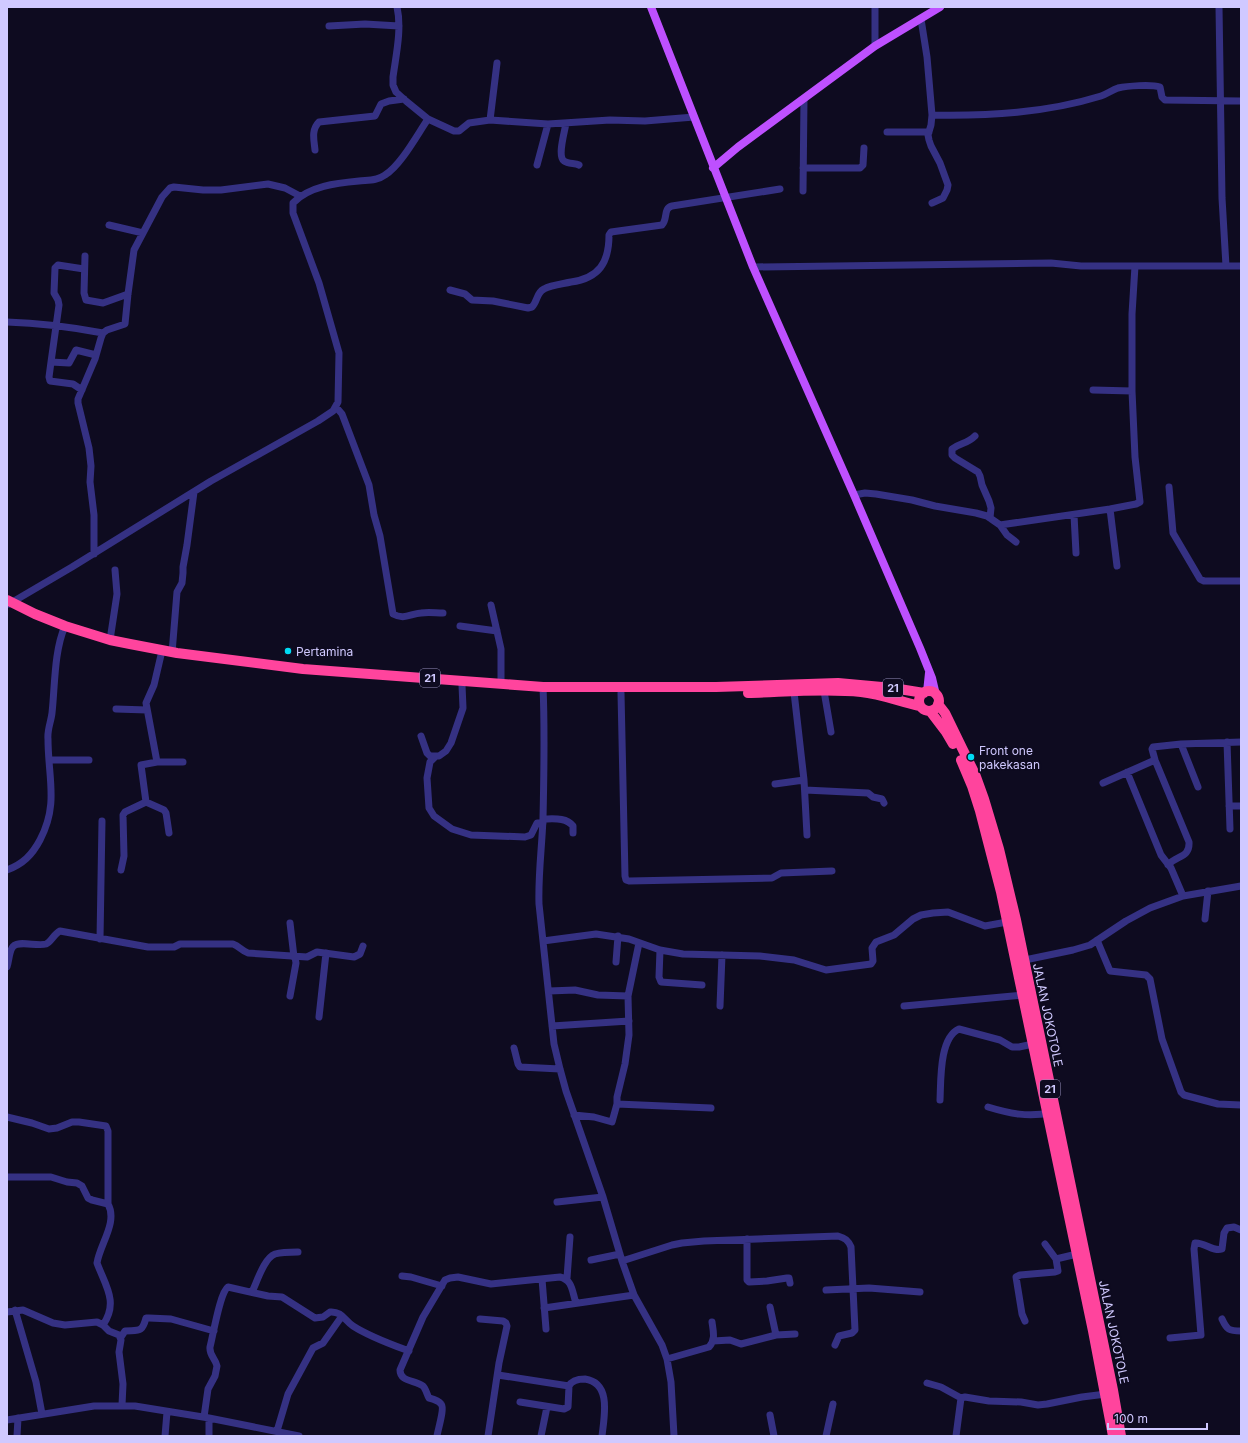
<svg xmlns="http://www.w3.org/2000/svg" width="1248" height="1443" viewBox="0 0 1248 1443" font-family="Inter,sans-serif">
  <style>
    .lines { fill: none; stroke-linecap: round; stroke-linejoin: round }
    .minor { stroke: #353183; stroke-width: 7 }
    .major { stroke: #be50ff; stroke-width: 8 }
    .highway { stroke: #ff449d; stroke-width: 10 }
    .poi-dot { fill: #00dbf4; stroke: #0e0b20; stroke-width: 1.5 }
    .labels { text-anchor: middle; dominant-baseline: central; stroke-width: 4; stroke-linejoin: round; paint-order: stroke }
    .shield { fill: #0e0b20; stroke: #9690bc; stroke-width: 1 }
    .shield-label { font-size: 11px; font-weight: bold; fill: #d0c9ff }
    .poi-label { font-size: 12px; fill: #d0c9ff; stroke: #0e0b20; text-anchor: start }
    .street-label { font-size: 12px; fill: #d0c9ff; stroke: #0e0b20 }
  </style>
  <rect width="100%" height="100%" fill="#0e0b20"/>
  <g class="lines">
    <!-- minor -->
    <path class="minor" d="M397 7C402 29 396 55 393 77V85L396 92 406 101 428 119 454 131H459L469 123 490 120 548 124 610 120 645 121 694 117
      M1219 7 1222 198 1226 266
      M921 19 927 57 932 115 931 125 928 135 929 140 931 146 940 163 948 185 947 190 943 198 932 203
      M329 26 365 24 399 26
      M875 46V7
      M932 115C989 116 1046 113 1101 96 1107 94 1112 90 1118 88 1127 86 1151 84 1160 87L1162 97 1165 100 1241 101
      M490 120 497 63
      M566 123C565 131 557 156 564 161 568 164 575 163 579 165
      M887 132H929
      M315 150C314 140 311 130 319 122L375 116 381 104 389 101 404 99
      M537 165 548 124
      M803 168H860L863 165 864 148
      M803 191 804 99
      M109 225 143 233
      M85 256 84 293 86 300 103 303 128 294
      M753 267 1051 263 1081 266H1241
      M450 290 465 294 472 300 493 301 528 308 532 307C538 301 536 293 544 289 551 285 562 284 571 282 599 278 609 263 609 235L611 232 662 225C668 219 663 208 672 206L780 189
      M7 322C40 323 71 327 103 333
      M51 362 59 305 58 300 54 293 55 268 58 265 84 269
      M82 390 73 384 50 381 49 377 51 362 69 363 76 350 96 355
      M1093 390 1132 391
      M336 407 342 414 369 485 374 515 380 536 393 614C404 620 410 614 421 613 428 612 436 613 443 613
      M975 436C967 444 960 443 952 449V455L955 458 978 472 980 476 982 485 989 501 991 508 990 518
      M1169 487 1173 533 1200 579 1204 581H1241
      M854 495 865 493 876 494 912 500 935 506 976 513 987 516 1000 525 1110 509 1136 504 1140 502 1135 457 1132 391V314L1135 266
      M1110 509 1117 566
      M1074 515 1076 553
      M1000 525 1007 535 1016 542
      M94 554V515L90 482 91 466 89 448 78 403V399L95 359 101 338 103 333 107 330 125 324 128 294 134 250 162 197 170 188 174 187 203 190H221L268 184 285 188 300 196
      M9 604 72 567 211 481 318 421 333 411 338 402 339 353 319 283 293 213V203C309 186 337 183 359 181 368 180 377 181 385 175 401 165 417 135 428 119
      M491 605 501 649V684
      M460 626 497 631
      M110 640 117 594 115 570
      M172 653 177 592 182 583 183 573V567L187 545 194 492
      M543 687C545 731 544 775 543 818 542 847 538 875 539 904L554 1044 560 1069 566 1091 603 1197 622 1261 634 1295 662 1345 667 1359 671 1382 674 1436
      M824 691 831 732
      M794 692 804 780 807 835
      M621 693 625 876 626 880 629 881 772 878 781 873 832 871
      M116 709 147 710
      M421 736 427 753 430 756H439L446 751 451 743 463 708 462 685
      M1227 742 1230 829
      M1181 744 1198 787
      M435 757 430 762 427 778 429 808 434 816 452 829 471 835 525 837 531 835 537 823H543
      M49 760H89
      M157 762H183
      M1127 772 1161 855 1171 868 1183 896
      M1103 783 1155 760
      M775 784 804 780
      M805 790 868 793 873 797 882 799 884 803
      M146 802 164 810 166 813 169 833
      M1229 806H1241
      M543 819C553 819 566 817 573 826V833
      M1168 865C1177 855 1190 858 1189 842L1155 760 1152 749 1153 747 1181 744 1241 742
      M7 870C23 864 32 855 40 840 59 804 48 778 48 739 47 730 51 722 52 713 55 686 54 651 65 626
      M121 870 124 856 123 815 125 812 146 802 141 765 157 762 146 703 154 685 161 655
      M1205 919 1208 891
      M290 923 294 957
      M100 939 102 821
      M1097 940 1110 971 1146 975 1150 979 1162 1039 1181 1092 1184 1095 1218 1104 1241 1105
      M543 941 596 934 629 939 660 950 683 954 760 956 794 960 826 970 871 964 873 961 872 948 876 942 894 935 913 919 921 915 933 913 948 912 985 926 1007 922
      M639 943 628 996 629 1035 625 1064 617 1097V1104L711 1108
      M660 950 659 977 661 982 702 985
      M1020 961 1073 950 1090 945 1126 921 1150 908 1183 896 1241 886
      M616 962 618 936
      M7 967C9 961 9 953 12 948 16 939 37 947 46 944 51 942 54 934 60 931L148 947H174L180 944H233C239 946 242 951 248 953L307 957 317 952 354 957 360 954 363 946
      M549 991 575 990 598 995 628 996
      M290 996 296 963 295 957
      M720 1006 722 955
      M904 1006 1023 995
      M319 1017 326 953
      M552 1026 629 1021
      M514 1048 518 1064 520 1067 560 1069
      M940 1100C941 1081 939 1038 959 1029L1000 1040 1012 1047H1019L1033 1044
      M988 1107C1011 1114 1027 1117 1051 1113
      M574 1115 594 1117 612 1122 617 1104
      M7 1117 32 1123 49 1129 57 1128 72 1122H79L106 1126 108 1131V1204
      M7 1177H51L67 1182 77 1183 82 1186 88 1198 92 1200 108 1204C118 1222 100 1244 97 1263 105 1285 119 1302 103 1325
      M557 1202 603 1197
      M747 1239V1280L749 1282 767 1281 787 1278H789L790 1283
      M1045 1244 1056 1259
      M591 1260 620 1254
      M622 1261 672 1245 682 1243 704 1241 838 1236C845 1238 848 1240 851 1247L855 1330 852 1333 839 1336 835 1345
      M402 1276 411 1277 442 1286
      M567 1278 570 1237
      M542 1279 546 1329
      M826 1290 869 1288 920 1292
      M252 1292C257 1282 264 1258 275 1254 282 1252 290 1252 298 1252
      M770 1307 776 1335
      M544 1308 634 1295
      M15 1310 36 1382 42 1414
      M7 1312 23 1310 53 1323 65 1325 97 1322 103 1325 109 1331 119 1335 121 1340 119 1352 123 1384 122 1405
      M480 1319 503 1321 506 1323 507 1326 499 1363 488 1436
      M1222 1319C1227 1330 1229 1331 1241 1331
      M1025 1321 1022 1314 1016 1277 1020 1275 1055 1272 1058 1271 1056 1259 1077 1254
      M121 1337 125 1331C139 1330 142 1333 146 1318H149L171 1319 214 1331
      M1170 1338 1201 1335 1194 1249 1195 1243C1204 1242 1213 1252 1222 1249L1224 1233 1227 1228 1234 1227 1241 1230
      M713 1341 730 1340 741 1344 776 1335 795 1334
      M667 1359 709 1347C716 1340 713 1330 712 1322
      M498 1375 569 1386
      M927 1383 941 1387 961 1398 965 1397 989 1401 1021 1402 1038 1405 1047 1404 1082 1397 1106 1394
      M520 1402 564 1409 568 1407 569 1386C572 1380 578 1379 585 1379 612 1383 604 1417 602 1436
      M770 1415 774 1436
      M204 1417 208 1389 215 1376 217 1366C215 1358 209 1355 210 1347 213 1336 220 1292 228 1287L268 1296 282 1297 315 1318 323 1317 330 1312C342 1311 345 1321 353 1326 370 1337 390 1344 409 1351
      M7 1420 94 1406H135L209 1418 299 1436
      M277 1431 288 1394 313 1348 323 1343 342 1316
      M17 1436 18 1418
      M165 1436 167 1412
      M209 1436V1418
      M437 1436C438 1429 445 1408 441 1404 439 1401 433 1399 429 1398 427 1395 426 1389 423 1386 415 1380 400 1382 400 1370L423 1317 445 1280 450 1278 458 1277 491 1284 560 1277C573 1280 572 1292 576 1303
      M541 1436 547 1407
      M826 1436 833 1404
      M956 1436 961 1398"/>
    <!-- major -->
    <path class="major" d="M651 7 753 267 854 495 920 648 932 678 936 695
      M713 168 738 147 875 46 940 7
      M927 692 929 673"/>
    <!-- highway -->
    <path class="highway" d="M7 600 35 614 65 626 110 640 130 644 177 653 303 669 543 687H716L838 683 893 688 924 693
      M919 701a10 10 0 1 1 20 0a10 10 0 1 1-20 0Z
      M748 693C785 692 825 688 861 692 882 694 900 702 920 706
      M938 704 945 713 962 748 975 774 984 799 999 849 1016 920 1113 1390 1121 1436
      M930 711 946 732 953 744
      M961 760 972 786 980 811 1001 892 1093 1331 1113 1436"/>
  </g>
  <!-- markers -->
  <g class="poi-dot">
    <circle cx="288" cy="651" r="4"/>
    <circle cx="971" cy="757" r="4"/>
  </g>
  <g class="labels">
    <!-- shield labels -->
    <g class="shield">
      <rect x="420" y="669" width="20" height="18" rx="3"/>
      <rect x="883" y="679" width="20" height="18" rx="3"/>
      <rect x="1040" y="1080" width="20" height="18" rx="3"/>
    </g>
    <g class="shield-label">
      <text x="430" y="678">21</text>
      <text x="893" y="688">21</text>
      <text x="1050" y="1089">21</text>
    </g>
    <!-- poi labels -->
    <g class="poi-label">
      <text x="296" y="651">Pertamina</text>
      <text x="979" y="750">Front one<tspan x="979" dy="14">pakekasan</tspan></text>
    </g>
    <!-- street labels -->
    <g class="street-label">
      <text transform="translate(1048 1015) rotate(78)">JALAN JOKOTOLE</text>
      <text transform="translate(1114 1332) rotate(78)">JALAN JOKOTOLE</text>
    </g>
  </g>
  <!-- border -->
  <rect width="1248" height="1443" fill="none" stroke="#d0c9ff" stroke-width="16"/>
  <!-- scale -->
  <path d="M1108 1423v6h99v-6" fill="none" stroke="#d0c9ff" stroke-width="2"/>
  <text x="1114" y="1423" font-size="12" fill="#d0c9ff" stroke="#0e0b20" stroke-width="3" paint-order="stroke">100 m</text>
</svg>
